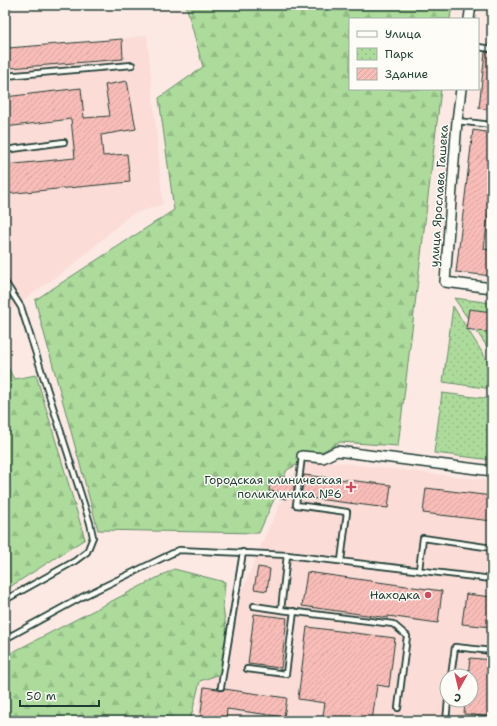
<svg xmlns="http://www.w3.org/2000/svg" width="497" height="726" viewBox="0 0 497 726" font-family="'Shantell Sans',sans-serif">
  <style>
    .built { fill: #fbdcd7; fill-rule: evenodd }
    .forest { fill: url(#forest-firs); stroke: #668c68 }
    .park { fill: url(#park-dots); stroke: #668c68 }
    .building { fill: url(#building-hatch); stroke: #1f3d34 }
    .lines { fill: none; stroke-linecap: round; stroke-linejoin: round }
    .service-casing { stroke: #1f3d34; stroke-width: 8 }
    .minor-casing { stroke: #1f3d34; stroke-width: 12 }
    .service { stroke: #fdfcf7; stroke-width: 4.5 }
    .minor { stroke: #fdfcf7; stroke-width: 9 }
    .poi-dot { fill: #d1495b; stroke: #fdfcf7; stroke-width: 1.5 }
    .labels { text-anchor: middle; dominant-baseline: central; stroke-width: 3; stroke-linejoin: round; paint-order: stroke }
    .street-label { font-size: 12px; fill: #1f3d34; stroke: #fdfcf7 }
    .poi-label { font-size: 12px; fill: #1f3d34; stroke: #fdfcf7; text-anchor: end }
  </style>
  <defs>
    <pattern id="forest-firs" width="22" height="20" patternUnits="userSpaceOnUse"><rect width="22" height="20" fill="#acdb9b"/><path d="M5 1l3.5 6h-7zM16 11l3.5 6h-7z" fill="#94bd86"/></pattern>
    <pattern id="park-dots" width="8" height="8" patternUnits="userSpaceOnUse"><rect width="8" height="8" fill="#acdb9b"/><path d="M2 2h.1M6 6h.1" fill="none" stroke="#94bd86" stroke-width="1.8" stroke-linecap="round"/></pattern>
    <pattern id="building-hatch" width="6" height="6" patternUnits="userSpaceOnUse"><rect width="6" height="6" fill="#f9bdb8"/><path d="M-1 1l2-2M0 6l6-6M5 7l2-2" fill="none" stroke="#d5a39f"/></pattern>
  </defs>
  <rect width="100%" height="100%" fill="#fce9e4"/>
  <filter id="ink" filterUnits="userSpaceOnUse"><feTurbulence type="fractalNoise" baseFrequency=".025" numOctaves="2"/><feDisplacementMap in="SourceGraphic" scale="8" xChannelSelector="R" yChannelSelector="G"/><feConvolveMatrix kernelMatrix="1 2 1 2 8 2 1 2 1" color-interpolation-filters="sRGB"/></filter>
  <g filter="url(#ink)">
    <!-- built -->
    <path class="built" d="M147 35 163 204 130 215 73 265 5 313V47L8 48 122 39Z
      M302 458 492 481V721H197L202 686 266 534ZM447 676H471V700H447Z"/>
    <!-- forest -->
    <path class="forest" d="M186 5H452L450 19H350V89H441L398 446 340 442 287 470 259 533 98 530 35 300 174 210 159 98 203 67Z
      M5 362 14 379 36 375 85 539 5 590Z
      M174 569 225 582 223 607 227 636 226 672 200 681 190 721H5V656Z"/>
    <!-- park -->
    <path class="park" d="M454 298 492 303V354Z
      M453 306 492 368V389L443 382Z
      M442 393 491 399 492 401V460L434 453Z"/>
    <!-- building -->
    <path class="building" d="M122 39 123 59 10 68 8 48Z
      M485 52 492 53V110L479 108Z
      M127 81 136 129 101 135 103 156 127 154 130 182 5 194V165L75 158 71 119 5 127V97L81 88 84 118 110 116 105 85Z
      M473 130 492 133V184L484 249 492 250V276L456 272Z
      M469 309 492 312V333L466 329Z
      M304 475 391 485 388 508 301 497Z
      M280 477 295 479 293 496 286 495V499L277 497 278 492 269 491 270 481 279 482Z
      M426 488 492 496V521L423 513Z
      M258 567 270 569 267 591 254 589Z
      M307 572 442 591 438 623 388 616V618L302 606Z
      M466 594 492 597V627L462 624Z
      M254 614 287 618 281 668 248 664Z
      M307 627 395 638 389 687 377 685 372 721H322L325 703 298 699Z
      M470 658 492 660V717L464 714 465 700H471V676H468Z
      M204 687 218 689 221 691 224 689 287 698 284 717 227 709 226 721H200Z"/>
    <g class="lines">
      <!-- service casing -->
      <g class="service-casing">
        <path id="service" d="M478 47 492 49
          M5 76 132 65
          M457 121 492 125
          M5 150 64 142
          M5 282 21 307 90 523 93 537 87 552 75 561 5 600
          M302 456 296 505 347 512 341 561
          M287 555 281 610 393 624 407 636 398 708
          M419 570 423 538 492 548
          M254 606 281 610
          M5 639 84 596 179 550 287 555 492 579
          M247 669 286 674 294 611
          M451 676 455 647 492 651
          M221 687 243 552
          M446 721 448 700"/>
      </g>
      <!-- minor casing -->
      <g class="minor-casing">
        <path id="minor" d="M469 19 471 5
          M461 89 457 121 445 282 492 288
          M302 456 323 458 337 451 492 471"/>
      </g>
      <!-- service -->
      <use href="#service" class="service"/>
      <!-- minor -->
      <use href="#minor" class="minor"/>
    </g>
  </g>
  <!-- markers -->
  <g class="poi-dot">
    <path d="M349 481h4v4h4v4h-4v4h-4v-4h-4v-4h4z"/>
    <circle cx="428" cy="595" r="4"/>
  </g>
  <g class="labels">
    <!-- street labels -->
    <g class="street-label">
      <text transform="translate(439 196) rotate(-86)">улица Ярослава Гашека</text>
    </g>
    <!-- poi labels -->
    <g class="poi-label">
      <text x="342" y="480">Городская клиническая<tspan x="342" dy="14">поликлиника №6</tspan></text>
      <text x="420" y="595">Находка</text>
    </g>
  </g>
  <!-- margin -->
  <rect width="497" height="726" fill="none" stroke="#fdfcf7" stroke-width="20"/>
  <rect x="10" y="10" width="477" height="706" fill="none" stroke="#1f3d34" stroke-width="1.5" filter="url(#ink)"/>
  <!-- legend -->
  <rect x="349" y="18" width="130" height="72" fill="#fdfcf7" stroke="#a4b0a9"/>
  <rect x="357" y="31" width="20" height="6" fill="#fdfcf7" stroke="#a4b0a9"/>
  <text x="385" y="38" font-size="12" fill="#1f3d34">Улица</text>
  <rect x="357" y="48" width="20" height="12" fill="url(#park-dots)" stroke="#a4b0a9"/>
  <text x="385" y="58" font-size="12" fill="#1f3d34">Парк</text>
  <rect x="357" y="68" width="20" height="12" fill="url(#building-hatch)" stroke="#a4b0a9"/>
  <text x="385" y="78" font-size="12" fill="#1f3d34">Здание</text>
  <!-- north arrow -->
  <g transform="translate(459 688) rotate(188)"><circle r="19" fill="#fdfcf7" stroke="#a4b0a9"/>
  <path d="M0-3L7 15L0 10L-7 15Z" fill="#d1495b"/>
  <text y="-6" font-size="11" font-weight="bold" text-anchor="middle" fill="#1f3d34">С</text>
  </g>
  <!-- scale -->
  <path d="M20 700v6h79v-6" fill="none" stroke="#1f3d34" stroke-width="2"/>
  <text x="26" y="700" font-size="12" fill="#1f3d34" stroke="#fdfcf7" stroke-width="3" paint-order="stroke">50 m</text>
</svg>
